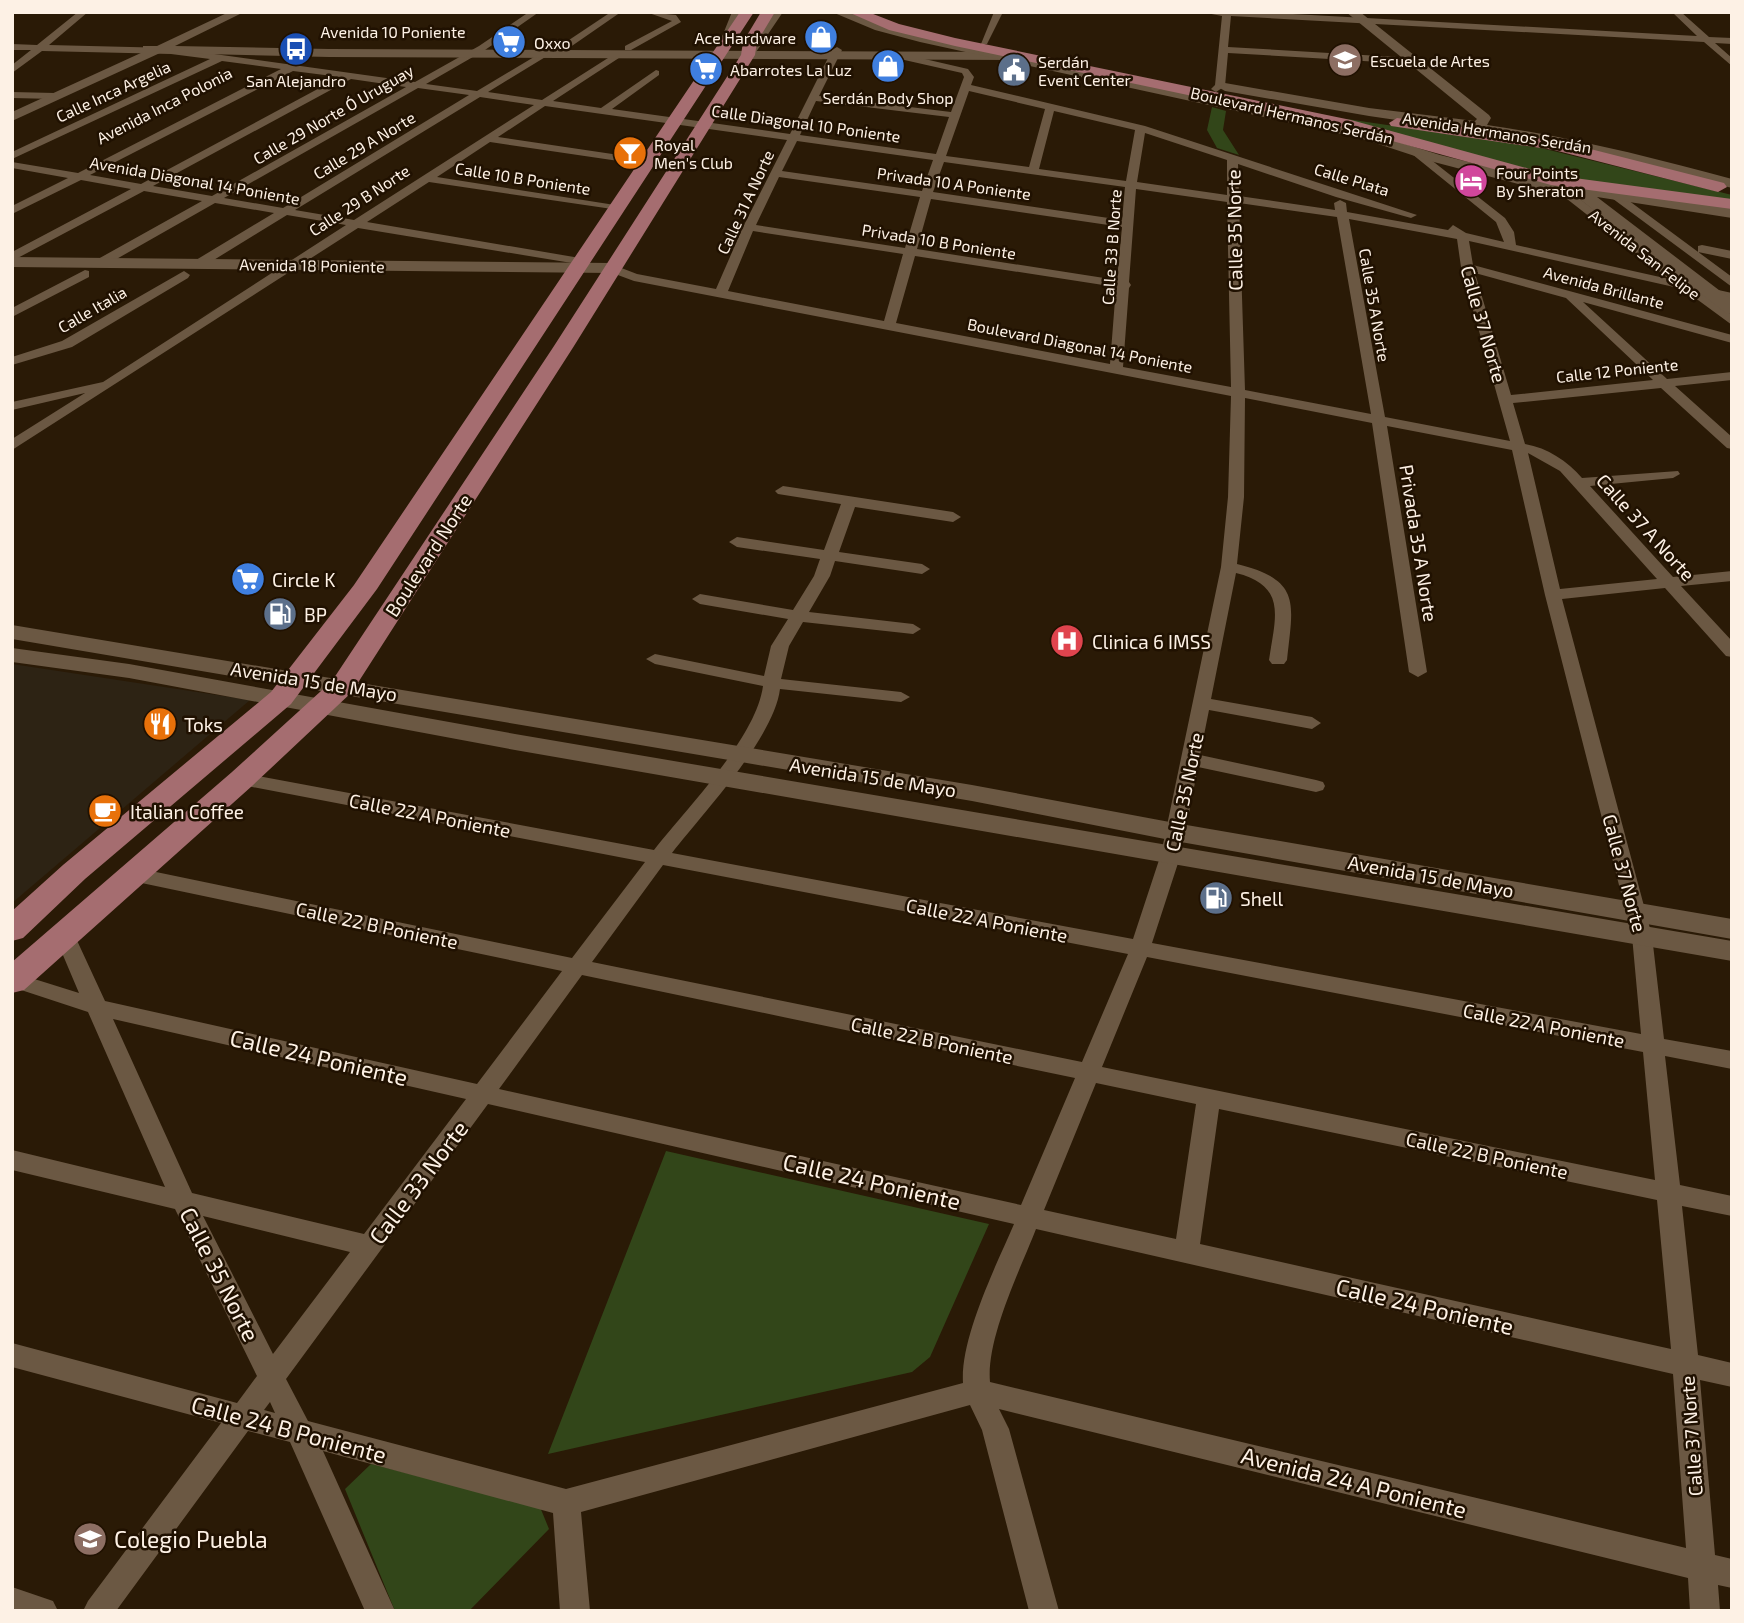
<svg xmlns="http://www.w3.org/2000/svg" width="1744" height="1623" viewBox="0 0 1744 1623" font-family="'Exo 2',sans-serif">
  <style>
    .commercial { fill: #2d2314 }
    .green { fill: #324619 }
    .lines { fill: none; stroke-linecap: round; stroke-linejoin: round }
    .minor { fill: #6b5843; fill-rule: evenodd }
    .tertiary { fill: #6b5843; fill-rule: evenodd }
    .secondary { fill: #6b5843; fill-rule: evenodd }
    .primary { fill: #a56d70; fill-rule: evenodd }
    .labels { text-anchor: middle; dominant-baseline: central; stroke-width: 5; stroke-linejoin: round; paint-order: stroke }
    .far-street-label { font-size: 16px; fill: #fdf1e5; stroke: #201101 }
    .far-poi-label { font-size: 16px; fill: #fdf1e5; stroke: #201101; text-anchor: start }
    .street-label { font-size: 19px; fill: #fdf1e5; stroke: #201101 }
    .poi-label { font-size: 19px; fill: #fdf1e5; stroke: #201101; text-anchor: start }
    .near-street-label { font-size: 23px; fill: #fdf1e5; stroke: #201101 }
    .near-poi-label { font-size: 23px; fill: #fdf1e5; stroke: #201101; text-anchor: start }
  </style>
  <rect width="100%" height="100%" fill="#2a1a06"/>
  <!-- commercial -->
  <path class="commercial" d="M12 664 250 700 12 903Z"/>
  <!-- green -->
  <path class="green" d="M1212 107 1226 111 1223 130 1239 155 1217 148 1207 130Z
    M1347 119 1541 148 1732 195V202L1554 178 1341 120Z
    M666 1151 989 1224 930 1357 912 1372 548 1454Z
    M371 1464 540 1507 549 1529 469 1611H395L345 1489Z"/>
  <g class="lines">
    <!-- minor -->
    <path class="minor" d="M78 12H88L49 45 171 48 415 82 479 46 529 12H539L485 50 426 84 477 91 544 51 547 52V56L488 92 542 100 619 51 622 52V56L553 101 601 108 656 70 659 71V75L612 109 790 134 832 50 837 47 842 50 819 96 951 112 964 77 962 73 900 59 898 57 903 54 968 69 974 77 971 85 1145 126 1417 215 1411 218 1336 197 1238 164 1239 196 1335 210 1334 203 1340 200 1346 203 1347 212 1448 230 1453 225 1466 233 1504 242 1496 222 1407 150 1416 148 1505 218 1514 232 1516 245 1669 279 1553 188 1563 186 1691 284 1732 293 1730 300 1705 294 1732 315V325L1683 289 1469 241 1473 265 1732 335V343L1583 302 1667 379 1732 372V380L1675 386 1732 437V449L1727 448 1661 388 1513 403 1525 444C1548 448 1567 461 1582 478L1678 471 1680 474 1673 478 1590 486 1673 577 1732 571V581L1681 586 1732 641V657L1726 656 1665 588 1562 599 1652 936 1664 1039 1732 1051V1069L1665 1056 1680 1185 1732 1196V1216L1682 1206 1698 1355 1732 1363V1387L1700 1380 1715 1555 1732 1559V1588L1718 1585 1720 1611H1690L1688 1578 999 1409 1009 1429 1059 1611H1029L982 1430 970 1405 581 1512 590 1611H560L553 1513 323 1451 395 1611H365L290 1442 248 1431 116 1611H83L88 1601 221 1423 12 1367V1343L237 1403 257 1376 175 1209 12 1170V1150L165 1187 88 1012 12 987V972L79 993 54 934 57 929 64 927 71 929 74 934 105 1001 477 1084 562 971 132 881 125 879 122 874 125 869 132 867 572 958 645 862 242 785 235 783 233 779 235 775 242 773 654 850C687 808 756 738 763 686L655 664 646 659 655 654 764 676 771 646 788 619 700 604 692 599 700 594 793 610 814 576 820 559 737 547 729 542 737 537 824 550 841 504 778 494 775 491 783 486 953 512 961 517 953 522 855 507 839 552 922 564 930 569 922 574 835 561 830 576 809 612 913 624 921 629 913 634 803 622 789 646 781 679 901 692 910 697 901 702 780 689C774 738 703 813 672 853L1133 939 1161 854 1221 567 1228 497 1231 396 634 281 607 271 605 268 611 264 637 274 716 289 743 227 787 140 545 106 498 137 646 159 651 162 646 165 490 142 437 177 615 205 621 208 619 210 429 182 367 222 580 258 584 259V265L358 228 12 450V439L85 393 12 410V402L103 382 346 225 287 215 204 266H196V260L274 213 215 203 106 265H98V259L202 201 144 191 12 261V252L131 189 81 180 12 214V206L68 178 12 168V162L78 173 281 69 222 61 12 159V152L210 59 171 54 42 51 12 73V65L31 50H12V44L37 45ZM293 71 340 77 141 184 90 175ZM351 79 406 87 212 196 153 186ZM418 88 469 95 283 208 224 198ZM969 91 1045 109 1029 167 946 156ZM480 97 534 105 354 220 295 210ZM816 101 949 117 936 154 800 135ZM1054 111 1135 130 1126 181 1039 169ZM1145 133 1227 160V195L1137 182ZM797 141 933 160 922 191 782 171ZM944 162 1125 187 1122 220 933 192ZM779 177 920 197 905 248 756 225ZM1136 189 1227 202 1231 387 1123 367 1129 288 1131 285 1129 282ZM931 199 1122 227 1117 280 917 249ZM1239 203 1337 217 1371 414 1245 390ZM1349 219 1457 239 1461 267 1510 441 1385 417ZM753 231 903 254 884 321 728 291ZM915 256 1116 287 1110 364 896 323ZM1475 273 1566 298 1653 380 1511 395ZM1245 398 1372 423 1409 672 1418 677 1427 672 1387 426 1512 450 1545 595 1632 936 1641 1034 1152 943 1181 854 1198 767 1316 792 1323 790 1325 786 1323 782 1316 780 1200 755 1209 710 1312 729 1321 723 1312 717 1211 699 1236 573C1288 586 1275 618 1269 660L1272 664H1284L1287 660C1293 603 1302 580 1237 564L1244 497ZM1528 453 1560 471 1657 579 1560 589ZM663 865 1128 954 1082 1062 592 962ZM1147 957 1643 1052 1655 1180 1102 1067ZM582 975 1075 1078 1021 1205 499 1089ZM113 1019 466 1099 364 1234 192 1193ZM1096 1083 1196 1104 1176 1239 1044 1210ZM488 1104 1014 1224C996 1266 960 1338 963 1383L566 1489 308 1421 286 1379ZM1219 1109 1657 1200 1671 1349 1200 1244ZM203 1216 350 1252 273 1354ZM1036 1229 1673 1374 1686 1548 990 1382C986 1339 1020 1270 1036 1229ZM270 1402 275 1413 264 1410Z
      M611 12H621L566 50H560V46Z
      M646 12 676 15 681 22 631 50H625V46L672 21Z
      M994 12H1003L987 44H981Z
      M1201 12H1258L1697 36 1672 12H1681L1709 37 1732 38V44L1715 43 1732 58V66L1704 42 1231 16 1228 47 1414 58 1419 61 1414 64 1228 53 1225 86 1216 92 1211 89 1215 85 1222 16Z
      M12 92 55 93 60 96 55 99 12 98Z
      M1601 186H1609L1732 277V287L1601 190Z
      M1702 245 1732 251V259L1698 252V246Z
      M85 270 89 271V277L12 317V308Z
      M184 271 190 275 188 278 72 347 12 365V357L62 341Z
      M12 1587 53 1601 58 1611H12Z"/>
    <!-- tertiary -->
    <path class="tertiary" d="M229 12H244L175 46 329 49 1017 52 1023 56 1017 60 329 57 160 53 12 121V112L143 52V46H157Z
      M12 257 611 263 619 268 611 273 12 267Z"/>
    <!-- secondary -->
    <path class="secondary" d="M732 12H744L729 49 723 53 718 52 717 49Z
      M771 12H783L756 52H746L745 49Z
      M832 12H850L922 35 1364 131 1440 155 1538 179 1732 208V218L1597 197 1732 300V314L1726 313 1573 194 1538 189 1430 161 1360 138 920 42 875 30Z
      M1346 12H1360L1489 115 1491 118 1487 125C1571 137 1650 157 1732 179V188L1560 144 1369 116 1225 91 1218 87 1225 83 1369 108 1475 121 1477 119Z
      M12 625 972 785 1175 823 1732 919V939L1175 841 972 801 12 639Z
      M12 648 129 664 515 734 1732 941V961L515 750 129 678 12 662Z"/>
    <!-- primary -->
    <path class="primary" d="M740 12H754L377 589 291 704 85 879 23 938 12 941V911L63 865 271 692 354 585Z
      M761 12H775L757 42 755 55 574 346 352 692 252 786 24 990 12 993V962L232 772 332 681 554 346 741 55 743 42Z
      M848 12H868L899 24 955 38 1351 120 1552 175 1732 199V209L1551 185 1349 129 955 46 889 30Z
      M1397 118 1555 140 1724 183 1727 187 1718 192 1554 150 1391 126 1389 123Z"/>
  </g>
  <!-- icons -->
  <defs>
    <g id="shop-disc" transform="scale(1.75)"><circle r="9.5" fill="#3f7fe0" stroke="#201101"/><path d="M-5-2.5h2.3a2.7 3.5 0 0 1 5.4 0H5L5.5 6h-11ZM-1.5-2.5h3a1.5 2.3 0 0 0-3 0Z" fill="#fff"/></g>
    <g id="supermarket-disc" transform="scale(1.75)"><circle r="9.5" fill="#3f7fe0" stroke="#201101"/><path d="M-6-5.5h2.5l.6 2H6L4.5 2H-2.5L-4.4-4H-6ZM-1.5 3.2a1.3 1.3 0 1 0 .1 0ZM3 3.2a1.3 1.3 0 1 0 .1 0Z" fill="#fff"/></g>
    <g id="bus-disc" transform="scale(1.75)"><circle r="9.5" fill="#1a4fb4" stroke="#201101"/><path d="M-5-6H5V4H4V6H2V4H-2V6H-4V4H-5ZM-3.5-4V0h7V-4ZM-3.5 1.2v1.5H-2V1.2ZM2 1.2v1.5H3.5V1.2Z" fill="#fff"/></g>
    <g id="school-disc" transform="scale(1.75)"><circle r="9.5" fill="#8d6e63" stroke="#201101"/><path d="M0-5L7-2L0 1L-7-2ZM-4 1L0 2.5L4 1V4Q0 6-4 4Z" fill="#fff"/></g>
    <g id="civic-disc" transform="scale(1.75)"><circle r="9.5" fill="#5c6f8a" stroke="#201101"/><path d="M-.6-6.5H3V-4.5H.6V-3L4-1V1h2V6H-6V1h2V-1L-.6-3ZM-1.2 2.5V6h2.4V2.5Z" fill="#fff"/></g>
    <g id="bar-disc" transform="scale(1.75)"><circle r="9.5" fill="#e8710a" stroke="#201101"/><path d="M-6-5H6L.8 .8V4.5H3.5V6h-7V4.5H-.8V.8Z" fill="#fff"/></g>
    <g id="hotel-disc" transform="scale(1.75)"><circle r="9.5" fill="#d1479c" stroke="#201101"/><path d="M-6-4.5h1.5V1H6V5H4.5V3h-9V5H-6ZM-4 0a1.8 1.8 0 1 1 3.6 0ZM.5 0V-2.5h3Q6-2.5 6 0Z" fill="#fff"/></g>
    <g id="fuel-disc" transform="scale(1.75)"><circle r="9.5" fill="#5c6f8a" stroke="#201101"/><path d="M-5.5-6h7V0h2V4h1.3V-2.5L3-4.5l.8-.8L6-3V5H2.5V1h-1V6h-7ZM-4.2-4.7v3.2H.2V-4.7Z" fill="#fff"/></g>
    <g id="hospital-disc" transform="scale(1.75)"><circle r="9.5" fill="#e0444e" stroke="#201101"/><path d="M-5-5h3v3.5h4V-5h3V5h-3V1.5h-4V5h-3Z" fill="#fff"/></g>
    <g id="restaurant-disc" transform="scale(1.75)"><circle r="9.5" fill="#e8710a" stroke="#201101"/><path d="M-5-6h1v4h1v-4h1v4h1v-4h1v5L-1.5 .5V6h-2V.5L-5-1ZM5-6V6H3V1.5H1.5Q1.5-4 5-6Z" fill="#fff"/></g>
    <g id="cafe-disc" transform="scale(1.75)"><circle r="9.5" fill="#e8710a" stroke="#201101"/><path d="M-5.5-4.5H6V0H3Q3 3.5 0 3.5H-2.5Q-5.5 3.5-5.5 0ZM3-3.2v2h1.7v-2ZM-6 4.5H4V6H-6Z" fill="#fff"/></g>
  </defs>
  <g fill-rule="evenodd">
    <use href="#shop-disc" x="821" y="37"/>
    <use href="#supermarket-disc" x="509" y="42"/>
    <use href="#bus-disc" x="296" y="49"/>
    <use href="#school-disc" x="1345" y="60"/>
    <use href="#shop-disc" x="888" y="66"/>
    <use href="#supermarket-disc" x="706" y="69"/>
    <use href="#civic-disc" x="1014" y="70"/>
    <use href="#bar-disc" x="630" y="153"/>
    <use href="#hotel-disc" x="1471" y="181"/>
    <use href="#supermarket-disc" x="248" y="579"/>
    <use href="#fuel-disc" x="280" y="614"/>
    <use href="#hospital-disc" x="1067" y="641"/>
    <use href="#restaurant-disc" x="160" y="724"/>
    <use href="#cafe-disc" x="105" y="811"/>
    <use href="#fuel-disc" x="1216" y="898"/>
    <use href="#school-disc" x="90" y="1539"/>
  </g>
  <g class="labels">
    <!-- far-street labels -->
    <g class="far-street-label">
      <text x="393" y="31">Avenida 10 Poniente</text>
      <text transform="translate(113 91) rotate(-25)">Calle Inca Argelia</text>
      <text transform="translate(164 105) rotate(-27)">Avenida Inca Polonia</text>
      <text transform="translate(333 114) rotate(-30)">Calle 29 Norte Ó Uruguay</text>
      <text transform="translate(1292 115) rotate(13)">Boulevard Hermanos Serdán</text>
      <text transform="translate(806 123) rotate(8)">Calle Diagonal 10 Poniente</text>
      <text transform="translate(1497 132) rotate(9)">Avenida Hermanos Serdán</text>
      <text transform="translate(364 145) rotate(-31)">Calle 29 A Norte</text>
      <text transform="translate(523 178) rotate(9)">Calle 10 B Poniente</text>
      <text transform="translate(1352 179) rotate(17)">Calle Plata</text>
      <text transform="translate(195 180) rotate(10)">Avenida Diagonal 14 Poniente</text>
      <text transform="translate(954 183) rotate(8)">Privada 10 A Poniente</text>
      <text transform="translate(359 200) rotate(-33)">Calle 29 B Norte</text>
      <text transform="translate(745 202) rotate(-65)">Calle 31 A Norte</text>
      <text transform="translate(939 241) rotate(9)">Privada 10 B Poniente</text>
      <text transform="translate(1111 247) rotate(-86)">Calle 33 B Norte</text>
      <text transform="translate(1645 254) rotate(38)">Avenida San Felipe</text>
      <text transform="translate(312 265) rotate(1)">Avenida 18 Poniente</text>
      <text transform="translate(1604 287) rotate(15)">Avenida Brillante</text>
      <text transform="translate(1375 305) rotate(80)">Calle 35 A Norte</text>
      <text transform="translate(92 309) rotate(-30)">Calle Italia</text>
      <text transform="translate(1080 345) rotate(11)">Boulevard Diagonal 14 Poniente</text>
      <text transform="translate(1617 370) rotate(-6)">Calle 12 Poniente</text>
    </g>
    <!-- far-poi labels -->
    <g class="far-poi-label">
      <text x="796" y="37" text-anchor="end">Ace Hardware</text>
      <text x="534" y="42">Oxxo</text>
      <text x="1370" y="60">Escuela de Artes</text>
      <text x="1038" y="61">Serdán<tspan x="1038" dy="18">Event Center</tspan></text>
      <text x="730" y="69">Abarrotes La Luz</text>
      <text x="296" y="80" text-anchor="middle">San Alejandro</text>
      <text x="888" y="97" text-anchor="middle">Serdán Body Shop</text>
      <text x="654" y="144">Royal<tspan x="654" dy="18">Men's Club</tspan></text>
      <text x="1496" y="172">Four Points<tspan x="1496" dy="18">By Sheraton</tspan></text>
    </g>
    <!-- street labels -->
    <g class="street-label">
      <text transform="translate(1234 230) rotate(-91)">Calle 35 Norte</text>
      <text transform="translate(1484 324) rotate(74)">Calle 37 Norte</text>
      <text transform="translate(1646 527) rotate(48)">Calle 37 A Norte</text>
      <text transform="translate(1419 543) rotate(81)">Privada 35 A Norte</text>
      <text transform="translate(428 555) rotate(-57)">Boulevard Norte</text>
      <text transform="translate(314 681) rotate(9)">Avenida 15 de Mayo</text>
      <text transform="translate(873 777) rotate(9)">Avenida 15 de Mayo</text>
      <text transform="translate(1184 792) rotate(-78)">Calle 35 Norte</text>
      <text transform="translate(430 815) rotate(11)">Calle 22 A Poniente</text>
      <text transform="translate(1625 873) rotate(75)">Calle 37 Norte</text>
      <text transform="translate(1431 876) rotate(10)">Avenida 15 de Mayo</text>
      <text transform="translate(987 920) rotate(11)">Calle 22 A Poniente</text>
      <text transform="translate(377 925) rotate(12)">Calle 22 B Poniente</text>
      <text transform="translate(1544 1025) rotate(11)">Calle 22 A Poniente</text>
      <text transform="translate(932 1040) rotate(12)">Calle 22 B Poniente</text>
      <text transform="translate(1487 1155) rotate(12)">Calle 22 B Poniente</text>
      <text transform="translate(1691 1436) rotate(-94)">Calle 37 Norte</text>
    </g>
    <!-- poi labels -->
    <g class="poi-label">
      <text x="272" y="579">Circle K</text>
      <text x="304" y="614">BP</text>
      <text x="1092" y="641">Clinica 6 IMSS</text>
      <text x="184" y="724">Toks</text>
      <text x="130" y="811">Italian Coffee</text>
      <text x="1240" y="898">Shell</text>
    </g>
    <!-- near-street labels -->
    <g class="near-street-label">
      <text transform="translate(319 1057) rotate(13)">Calle 24 Poniente</text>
      <text transform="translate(872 1181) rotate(13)">Calle 24 Poniente</text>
      <text transform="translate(418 1182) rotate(-53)">Calle 33 Norte</text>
      <text transform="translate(220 1274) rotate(63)">Calle 35 Norte</text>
      <text transform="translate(1425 1306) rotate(13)">Calle 24 Poniente</text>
      <text transform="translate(289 1429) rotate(15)">Calle 24 B Poniente</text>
      <text transform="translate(1354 1482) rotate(14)">Avenida 24 A Poniente</text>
    </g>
    <!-- near-poi labels -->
    <g class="near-poi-label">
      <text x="114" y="1539">Colegio Puebla</text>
    </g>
  </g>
  <!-- border -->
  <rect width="1744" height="1623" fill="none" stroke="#fdf1e5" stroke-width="28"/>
</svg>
